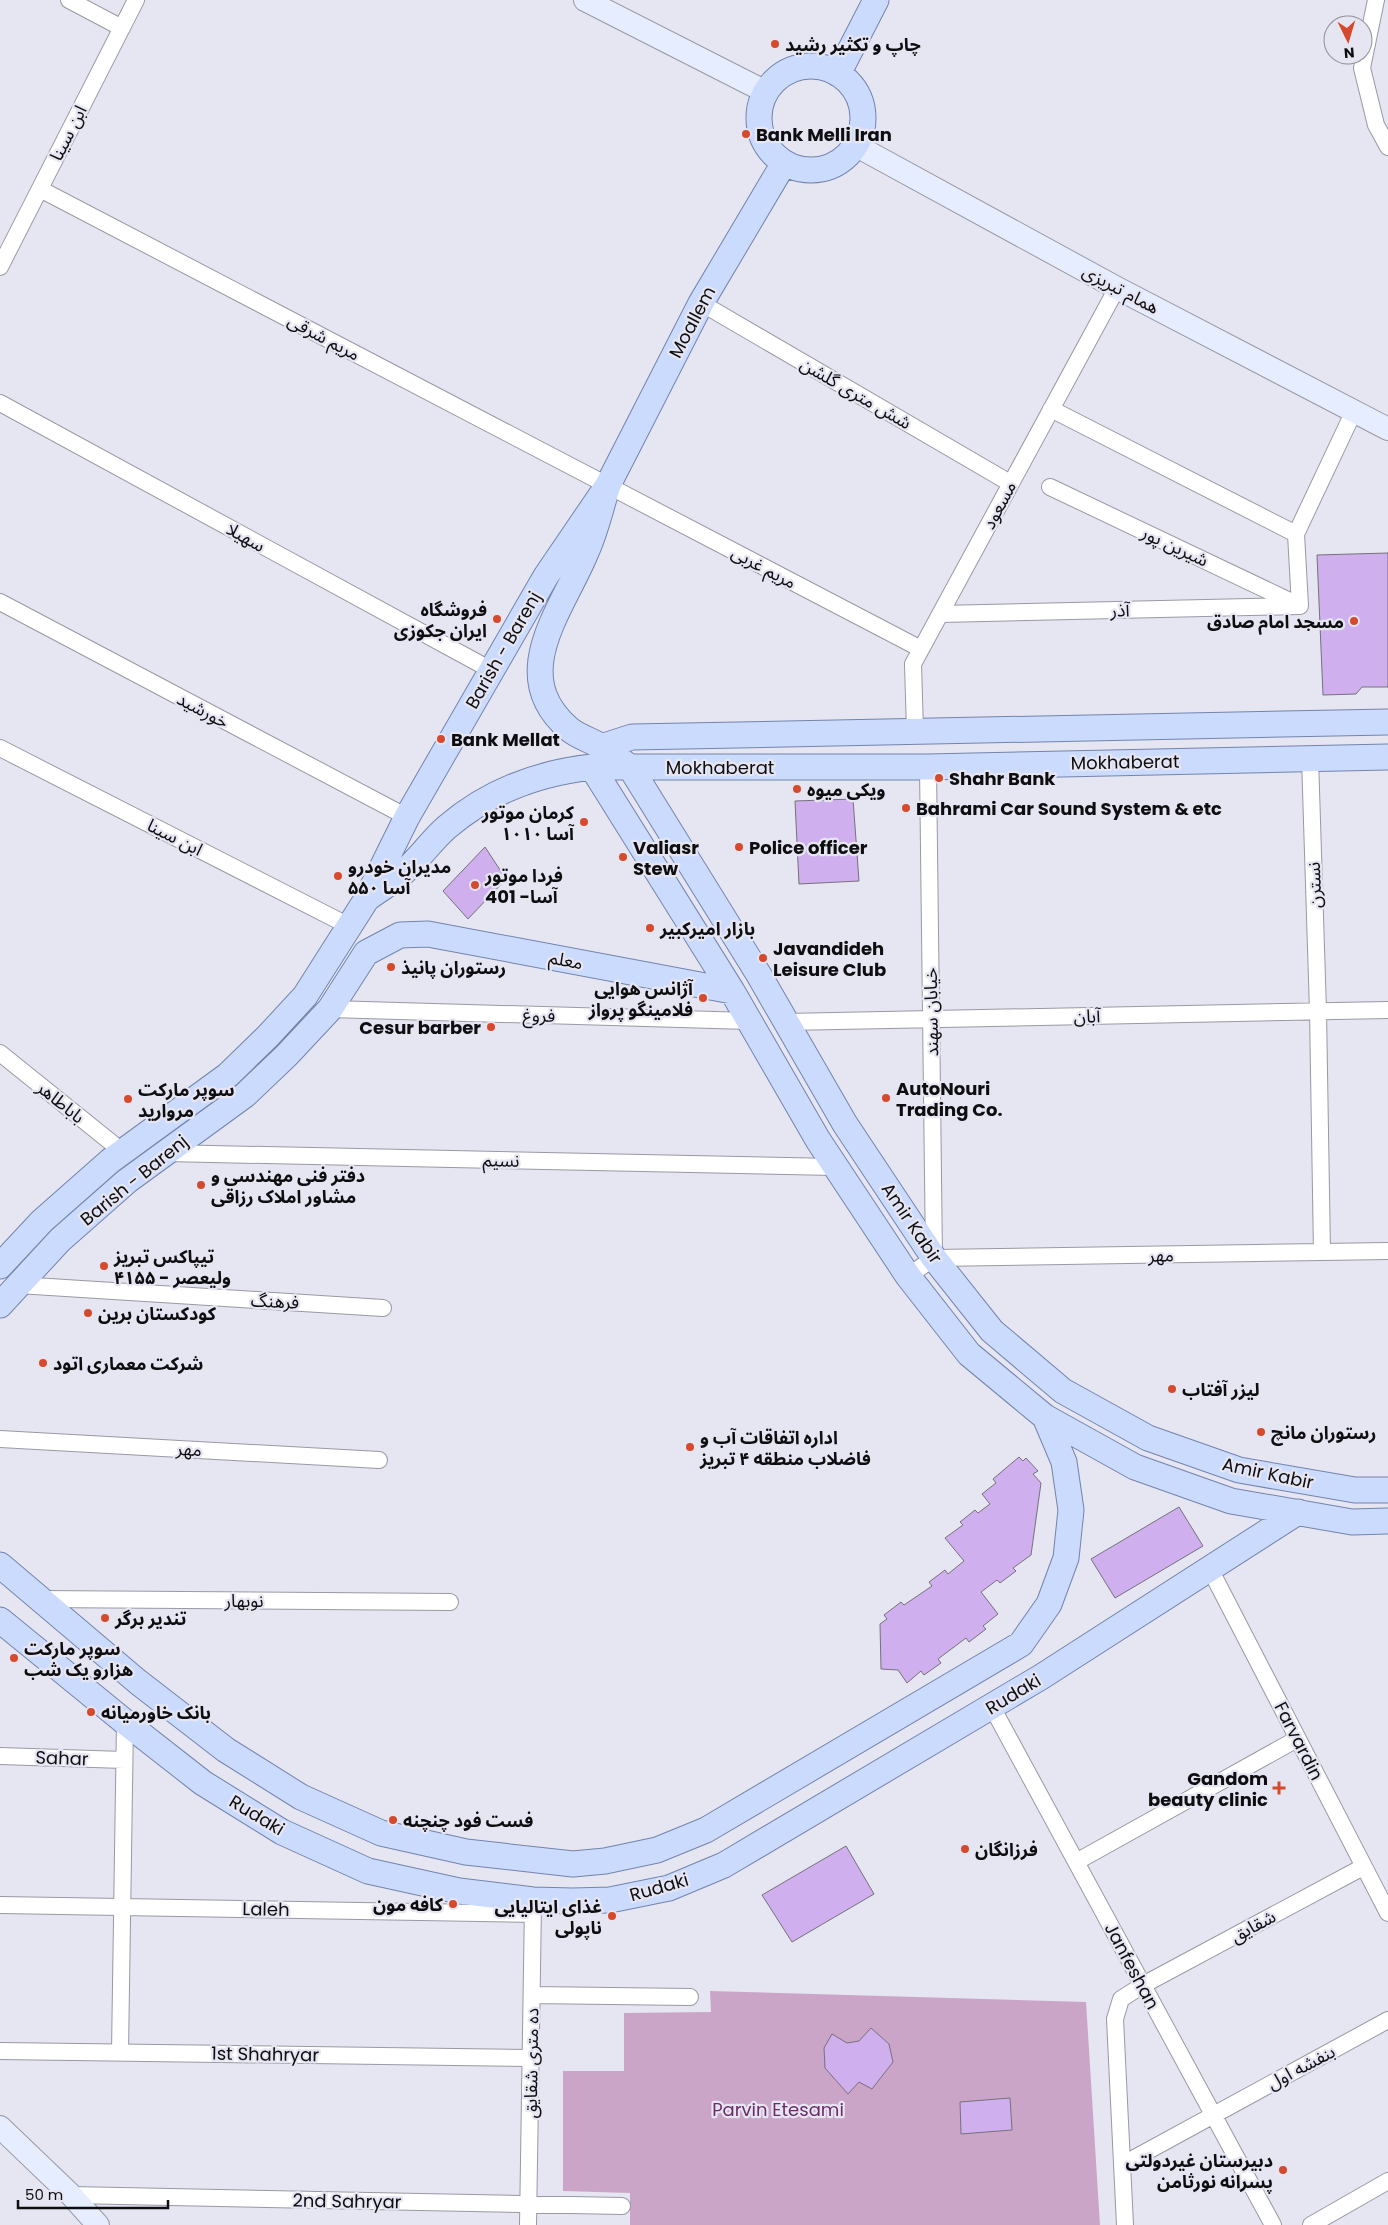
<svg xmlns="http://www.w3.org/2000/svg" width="1388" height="2225" viewBox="0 0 1388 2225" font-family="Poppins,'Noto Sans Arabic',sans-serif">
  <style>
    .green { fill: #cba5c7 }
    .building { fill: #d0afee; stroke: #76717b }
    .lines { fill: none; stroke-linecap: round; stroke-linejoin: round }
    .street-casing { stroke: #9999a4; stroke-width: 18 }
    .secondary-casing { stroke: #9999a4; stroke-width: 24 }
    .primary-casing { stroke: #7384ab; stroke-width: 27 }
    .street { stroke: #fff; stroke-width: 16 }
    .secondary { stroke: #e5edff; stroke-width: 22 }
    .primary { stroke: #cbdbfe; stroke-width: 25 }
    .poi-dot { fill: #d54a2c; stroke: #e6e5f2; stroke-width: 2 }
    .labels { text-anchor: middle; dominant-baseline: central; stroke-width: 4.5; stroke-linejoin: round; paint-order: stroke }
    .poi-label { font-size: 18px; font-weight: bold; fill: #0e0e11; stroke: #e6e5f2; text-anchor: start }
    .street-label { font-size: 18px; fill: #0e0e11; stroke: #e6e5f2 }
    .park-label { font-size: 18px; fill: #6c2b68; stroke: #e6e5f2 }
  </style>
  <rect width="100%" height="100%" fill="#e6e5f2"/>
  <!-- green -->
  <path class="green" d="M710 1991 1086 2002 1100 2225H630V2193L563 2191V2071H624V2013L711 2012Z"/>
  <!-- building -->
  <path class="building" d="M1388 553V687H1362L1356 694 1323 695 1317 555Z
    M853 799 859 881 799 884 795 801Z
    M485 847 506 879 468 919 443 891Z
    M1019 1457 1023 1461 1026 1458 1038 1471 1033 1474 1041 1483 1031 1555 1013 1568 1016 1571 1000 1583 997 1580 981 1592 998 1614 983 1626 986 1629 969 1642 966 1638 938 1659 941 1663 924 1675 921 1671 907 1683 898 1670 881 1669 880 1624 887 1619 884 1615 901 1602 904 1605 932 1586 929 1582 945 1570 948 1574 964 1561 945 1538 963 1525 960 1522 975 1510 978 1513 990 1504 982 1494 996 1483 993 1479Z
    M1179 1507 1203 1546 1115 1598 1091 1559Z
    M846 1846 874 1894 792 1942 762 1895Z
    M871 2028 889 2044 893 2062 872 2089 859 2082 848 2094 825 2068 824 2048 832 2034 847 2043 859 2041Z
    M1010 2098 1012 2130 961 2134 960 2102Z"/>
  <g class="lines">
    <!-- street casing -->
    <g class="street-casing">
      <path id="street" d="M69 0 122 28
        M1376 0 1362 68 1376 125 1388 147
        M40 189 921 649
        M0 267 136 0
        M701 303 1010 483
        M0 403 491 670
        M1051 409 1296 534
        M1050 487 1296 604
        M0 602 407 817
        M1300 606 1296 534 1354 411
        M940 614 1300 606
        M915 731 913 664 1117 288
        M0 748 349 926
        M1310 758 1318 1011 1322 1252
        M928 767 934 1257
        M330 1009 749 1021
        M786 1022 1388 1010
        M0 1053 123 1152
        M166 1153 835 1167
        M934 1258 1388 1251
        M908 1276 934 1258
        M18 1285 383 1308
        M0 1439 379 1460
        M1210 1569 1388 1913
        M38 1599 450 1602
        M992 1707 1273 2225
        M0 1756 124 1760
        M1076 1862 1297 1739
        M0 1905 533 1914
        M532 1995 690 1997
        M0 2051 531 2058
        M120 2052 125 1722
        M1122 2165 1388 2020
        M71 2195 622 2206
        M528 2225 533 1905
        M1125 2225 1115 2019 1121 1999 1143 1985 1363 1867
        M1311 2225 1388 2181"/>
    </g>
    <!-- secondary casing -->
    <g class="secondary-casing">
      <path id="secondary" d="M585 0 766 92
        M855 145 1117 288 1388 429
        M0 2127 71 2195 98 2225"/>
    </g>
    <!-- primary casing -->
    <g class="primary-casing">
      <path id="primary" d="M759 118a52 52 0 1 1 104 0a52 52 0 1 1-104 0Z
        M838 74 876 0
        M608 485C601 507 596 530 587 550 564 608 505 674 569 729 577 736 590 740 599 745 610 752 620 760 630 767L759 975 845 1124 934 1258 992 1331 1063 1391 1148 1438 1239 1470 1355 1490H1388
        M601 747 632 737 1388 722
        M592 767 732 991 818 1140 908 1276 969 1354 1045 1417 1135 1467 1231 1501 1352 1522 1388 1521
        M368 898C381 888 397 880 408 868 422 855 433 839 447 827 489 791 538 773 592 767H928L1388 757
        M0 1266 42 1221 110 1161 228 1075 268 1036 305 996 366 900 407 817 546 576 608 485 701 303 784 163
        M0 1305 60 1240 127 1181 245 1095 287 1055 330 1009 366 953 400 935 428 934 732 991
        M0 1565 138 1682 226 1750 301 1797 381 1833 466 1852 573 1864 605 1861 657 1850 706 1830 1021 1644 1049 1604 1066 1558 1071 1510 1064 1462 1045 1417
        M0 1620 125 1722 203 1783 282 1832 368 1871 459 1891 533 1900 573 1901 610 1900 669 1888 724 1865 1041 1677 1298 1512"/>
    </g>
    <!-- street -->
    <use href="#street" class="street"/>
    <!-- secondary -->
    <use href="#secondary" class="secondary"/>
    <!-- primary -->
    <use href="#primary" class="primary"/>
  </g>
  <!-- markers -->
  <g class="poi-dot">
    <circle cx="775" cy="44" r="5"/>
    <circle cx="746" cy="134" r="5"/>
    <circle cx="497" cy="619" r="5"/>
    <circle cx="1354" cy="621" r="5"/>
    <circle cx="441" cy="739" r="5"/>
    <circle cx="939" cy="778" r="5"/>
    <circle cx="797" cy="789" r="5"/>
    <circle cx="906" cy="808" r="5"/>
    <circle cx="584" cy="822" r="5"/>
    <circle cx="739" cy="847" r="5"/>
    <circle cx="623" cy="857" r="5"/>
    <circle cx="338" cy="876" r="5"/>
    <circle cx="475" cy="885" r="5"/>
    <circle cx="650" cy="928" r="5"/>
    <circle cx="763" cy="958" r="5"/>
    <circle cx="391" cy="967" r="5"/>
    <circle cx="703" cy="998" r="5"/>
    <circle cx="491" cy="1027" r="5"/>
    <circle cx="886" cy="1098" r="5"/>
    <circle cx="128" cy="1099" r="5"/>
    <circle cx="201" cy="1185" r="5"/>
    <circle cx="104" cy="1266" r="5"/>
    <circle cx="88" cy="1313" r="5"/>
    <circle cx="43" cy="1363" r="5"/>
    <circle cx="1172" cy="1389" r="5"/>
    <circle cx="1261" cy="1432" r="5"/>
    <circle cx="690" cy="1447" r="5"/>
    <circle cx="105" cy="1618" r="5"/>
    <circle cx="14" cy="1658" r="5"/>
    <circle cx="91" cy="1712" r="5"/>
    <path d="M1276.5 1780.5h5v5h5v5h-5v5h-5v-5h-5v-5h5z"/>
    <circle cx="393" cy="1820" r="5"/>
    <circle cx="965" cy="1849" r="5"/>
    <circle cx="453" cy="1904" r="5"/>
    <circle cx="612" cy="1916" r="5"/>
    <circle cx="1283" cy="2170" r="5"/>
  </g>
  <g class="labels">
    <!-- poi labels -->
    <g class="poi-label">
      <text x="785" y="44">چاپ و تکثیر رشید</text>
      <text x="756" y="134">Bank Melli Iran</text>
      <text x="487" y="609" text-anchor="end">فروشگاه<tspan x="487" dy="21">ایران جکوزی</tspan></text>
      <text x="1344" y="621" text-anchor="end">مسجد امام صادق</text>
      <text x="451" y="739">Bank Mellat</text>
      <text x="949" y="778">Shahr Bank</text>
      <text x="807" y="789">ویکی میوه</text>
      <text x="916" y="808">Bahrami Car Sound System &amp; etc</text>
      <text x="574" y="812" text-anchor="end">کرمان موتور<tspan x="574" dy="21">۱۰۱۰ آسا</tspan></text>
      <text x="633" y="847">Valiasr<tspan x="633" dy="21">Stew</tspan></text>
      <text x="749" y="847">Police officer</text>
      <text x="348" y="866">مدیران خودرو<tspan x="348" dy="21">۵۵۰ آسا</tspan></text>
      <text x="485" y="875">فردا موتور<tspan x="485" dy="21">401 -آسا</tspan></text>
      <text x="660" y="928">بازار امیرکبیر</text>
      <text x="773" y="948">Javandideh<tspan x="773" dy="21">Leisure Club</tspan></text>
      <text x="401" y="967">رستوران پانیذ</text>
      <text x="693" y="988" text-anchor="end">آژانس هوایی<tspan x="693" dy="21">فلامینگو پرواز</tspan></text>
      <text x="481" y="1027" text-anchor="end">Cesur barber</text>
      <text x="896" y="1088">AutoNouri<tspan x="896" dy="21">Trading Co.</tspan></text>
      <text x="138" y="1089">سوپر مارکت<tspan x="138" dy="21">مروارید</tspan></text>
      <text x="211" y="1175">دفتر فنی مهندسی و<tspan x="211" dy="21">مشاور املاک رزاقی</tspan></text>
      <text x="114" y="1256">تیپاکس تبریز<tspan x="114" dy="21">ولیعصر - ۴۱۵۵</tspan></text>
      <text x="98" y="1313">کودکستان برین</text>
      <text x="53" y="1363">شرکت معماری اتود</text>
      <text x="1182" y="1389">لیزر آفتاب</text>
      <text x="1271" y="1432">رستوران مانچ</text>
      <text x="700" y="1437">اداره اتفاقات آب و<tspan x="700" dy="21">فاضلاب منطقه ۴ تبریز</tspan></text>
      <text x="115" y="1618">تندیر برگر</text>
      <text x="24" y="1648">سوپر مارکت<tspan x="24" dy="21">هزارو یک شب</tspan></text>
      <text x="101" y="1712">بانک خاورمیانه</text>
      <text x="1268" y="1778" text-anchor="end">Gandom<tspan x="1268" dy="21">beauty clinic</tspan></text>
      <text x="403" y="1820">فست فود چنچنه</text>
      <text x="975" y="1849">فرزانگان</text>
      <text x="443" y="1904" text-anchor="end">کافه مون</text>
      <text x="602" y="1906" text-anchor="end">غذای ایتالیایی<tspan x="602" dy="21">ناپولی</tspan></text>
      <text x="1273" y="2160" text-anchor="end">دبیرستان غیردولتی<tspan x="1273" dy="21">پسرانه نورثامن</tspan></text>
    </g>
    <!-- street labels -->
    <g class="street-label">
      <text transform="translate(68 133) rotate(-63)">ابن سینا</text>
      <text transform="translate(1121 289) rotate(28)">همام تبریزی</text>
      <text transform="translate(692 322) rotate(-62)">Moallem</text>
      <text transform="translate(324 337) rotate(28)">مریم شرقی</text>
      <text transform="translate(856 393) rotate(30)">شش متری گلشن</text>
      <text transform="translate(999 505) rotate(-62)">مسعود</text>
      <text transform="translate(246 537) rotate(29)">سهیلا</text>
      <text transform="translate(1175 546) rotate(25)">شیرین پور</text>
      <text transform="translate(764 567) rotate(28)">مریم غربی</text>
      <text transform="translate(1120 610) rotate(-1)">آذر</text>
      <text transform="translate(503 650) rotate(-60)">Barish - Barenj</text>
      <text transform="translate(203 710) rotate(28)">خورشید</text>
      <text transform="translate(1125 762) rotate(-1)">Mokhaberat</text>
      <text x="720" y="767">Mokhaberat</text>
      <text transform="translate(175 837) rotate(27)">ابن سینا</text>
      <text transform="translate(1314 885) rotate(-92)">نسترن</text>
      <text transform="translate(566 960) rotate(11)">معلم</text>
      <text transform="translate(931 1012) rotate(-91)">خیابان سهند</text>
      <text transform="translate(539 1015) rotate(2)">فروغ</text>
      <text transform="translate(1087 1016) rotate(-1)">آبان</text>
      <text transform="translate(61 1102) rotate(39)">باباطاهر</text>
      <text transform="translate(501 1160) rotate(1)">نسیم</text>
      <text transform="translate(134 1180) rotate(-39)">Barish - Barenj</text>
      <text transform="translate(912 1223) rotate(56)">Amir Kabir</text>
      <text transform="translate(1161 1255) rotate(-1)">مهر</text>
      <text transform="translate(275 1301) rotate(3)">فرهنگ</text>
      <text transform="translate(189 1449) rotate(3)">مهر</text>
      <text transform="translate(1268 1473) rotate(12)">Amir Kabir</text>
      <text x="244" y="1600">نوبهار</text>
      <text transform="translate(1013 1694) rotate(-31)">Rudaki</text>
      <text transform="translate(1299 1741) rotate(63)">Farvardin</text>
      <text transform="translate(62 1758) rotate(2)">Sahar</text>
      <text transform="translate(257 1815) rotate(31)">Rudaki</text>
      <text transform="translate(659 1887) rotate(-16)">Rudaki</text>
      <text transform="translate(266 1909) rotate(1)">Laleh</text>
      <text transform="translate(1253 1926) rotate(-28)">شقایق</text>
      <text transform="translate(1132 1966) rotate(62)">Janfeshan</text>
      <text transform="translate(265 2054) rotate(1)">1st Shahryar</text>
      <text transform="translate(531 2063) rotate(-89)">ده متری شقایق</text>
      <text transform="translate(1301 2067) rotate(-28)">بنفشه اول</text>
      <text transform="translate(347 2201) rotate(1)">2nd Sahryar</text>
    </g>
    <!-- park labels -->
    <g class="park-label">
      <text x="778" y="2109">Parvin Etesami</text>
    </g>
  </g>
  <!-- north arrow -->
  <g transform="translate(1348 40) rotate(175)"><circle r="24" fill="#e6e5f2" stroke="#908f98"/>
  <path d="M0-4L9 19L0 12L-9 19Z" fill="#d54a2c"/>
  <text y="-8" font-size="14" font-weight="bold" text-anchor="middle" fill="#0e0e11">N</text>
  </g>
  <!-- scale -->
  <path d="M18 2200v8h150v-8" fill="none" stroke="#0e0e11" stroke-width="2.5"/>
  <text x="25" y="2200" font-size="15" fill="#0e0e11" stroke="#e6e5f2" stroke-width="4" paint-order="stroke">50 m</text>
</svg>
